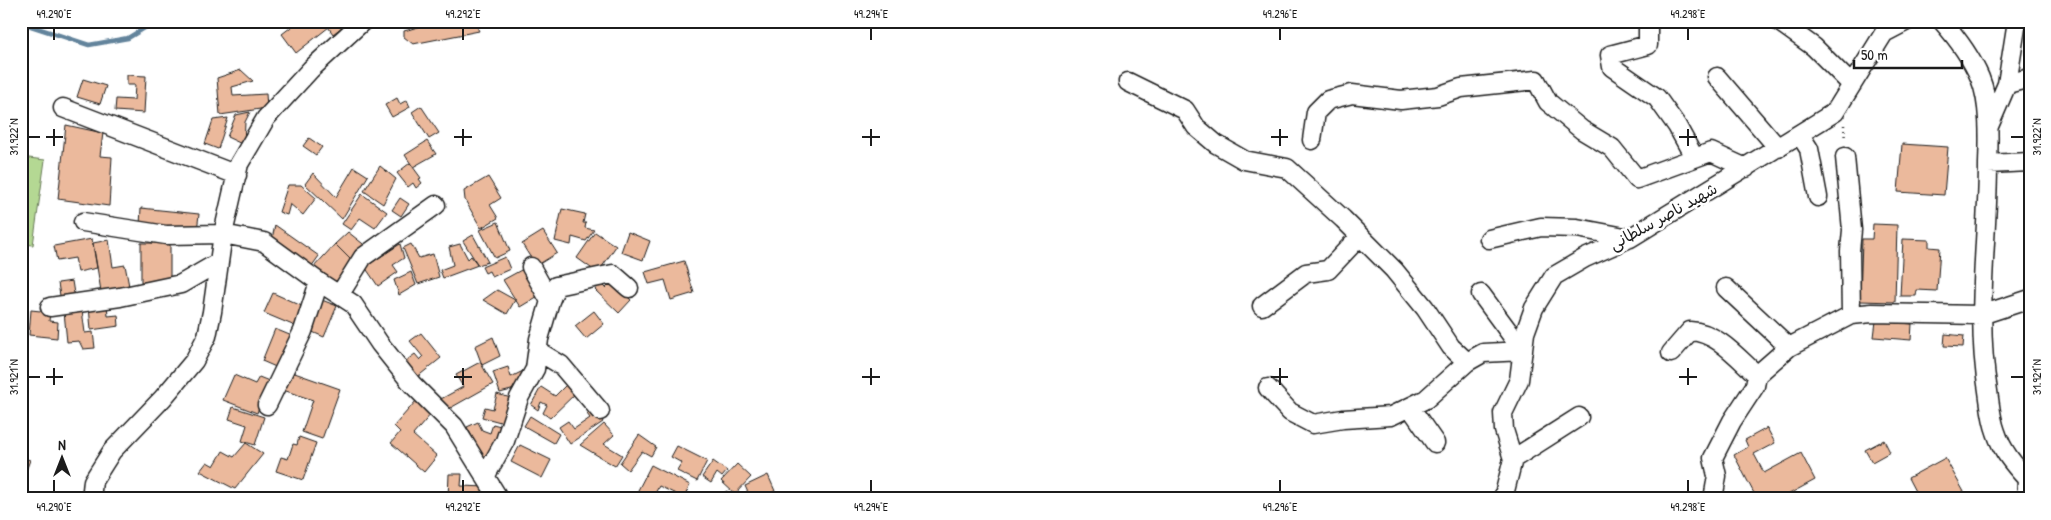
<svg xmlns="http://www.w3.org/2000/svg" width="2051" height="520" viewBox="0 0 2051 520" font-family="'Patrick Hand','Playpen Sans Arabic',sans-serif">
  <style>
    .green { fill: #b4d893; stroke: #687a58 }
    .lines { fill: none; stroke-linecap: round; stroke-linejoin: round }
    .stream { stroke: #63849c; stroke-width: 4.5 }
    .building { fill: #ebb99c; stroke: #1c1c1c }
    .minor-casing { stroke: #1c1c1c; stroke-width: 21 }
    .path { stroke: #1c1c1c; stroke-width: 2.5; stroke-dasharray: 1 4; stroke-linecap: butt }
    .minor { stroke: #fff; stroke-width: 18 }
    .ticks { fill: none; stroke: #1c1c1c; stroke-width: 2 }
    .labels { text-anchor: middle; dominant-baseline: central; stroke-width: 5; stroke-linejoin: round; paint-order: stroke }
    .street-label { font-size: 16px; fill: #1c1c1c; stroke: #fff }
    .neatline { fill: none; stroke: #1c1c1c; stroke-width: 2 }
    .ticks-label { font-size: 12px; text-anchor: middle; fill: #1c1c1c }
  </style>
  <rect width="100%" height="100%" fill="#fff"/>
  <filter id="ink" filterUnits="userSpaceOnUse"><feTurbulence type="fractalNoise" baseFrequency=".02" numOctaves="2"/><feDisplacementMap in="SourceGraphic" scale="10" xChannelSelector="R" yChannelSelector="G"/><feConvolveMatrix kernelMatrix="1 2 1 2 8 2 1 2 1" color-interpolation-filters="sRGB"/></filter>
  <g filter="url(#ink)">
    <!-- green -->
    <path class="green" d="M21 157 45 160 33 245 21 244Z"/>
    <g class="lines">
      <!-- stream -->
      <path class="stream" d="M22 21 31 26 89 45 128 38 156 21"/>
    </g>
    <!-- building -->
    <path class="building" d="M299 21H324L329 27 296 53 282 34Z
      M324 21H350L333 34Z
      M439 21H474L479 31 413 44 404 37V31Z
      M241 70 253 81 232 87 233 96 266 94 267 108 220 115 217 78Z
      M127 75 146 76 144 113 115 111 116 99 134 100 135 85H127Z
      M83 79 106 86 100 104 77 97Z
      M397 98 400 104 407 100 410 107 392 117 385 105Z
      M421 106 439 133 429 139 412 112Z
      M250 112 245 122 244 145 227 137 236 115Z
      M228 118 218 149 205 144 213 120Z
      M66 125 103 133 100 156 112 157 109 206 58 199Z
      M309 138 322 147 316 155 303 146Z
      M427 141 436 154 413 167 405 155Z
      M1902 144 1948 147 1944 195 1898 192Z
      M410 163 421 178 419 179 422 183 416 188 413 183 408 187 397 173Z
      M380 166 396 179 383 204 364 191Z
      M354 167 368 176 342 219 305 184 313 173 336 197Z
      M488 177 501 198 490 205 498 218 481 228 465 200 464 191Z
      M288 185H301L316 198 303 215 290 204 287 215 279 212Z
      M362 194 387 212 375 228 360 218 351 230 342 224Z
      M400 198 409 204 401 216 392 210Z
      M141 208 199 214 197 231 140 225Z
      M562 209 585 214 583 223H586L585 228 594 230 586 241 572 237 571 245 555 241Z
      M498 222 510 251 495 258 480 230Z
      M1873 224 1897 225 1895 302 1860 301 1862 239H1872Z
      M275 225 319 256 311 267 272 239Z
      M543 231 557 253 536 266 522 244Z
      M348 232 367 247 355 264 335 244Z
      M595 232 616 246 598 273 577 258Z
      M628 232 650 241 643 260 621 252Z
      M473 235 488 262 478 265 463 241Z
      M92 239 97 268 78 272 75 258 57 261 54 246Z
      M1903 239 1929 240V247L1940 248 1937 291 1917 290 1916 296H1900Z
      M109 240 113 267 125 265 129 286 101 291 93 243Z
      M141 243H170V282H141Z
      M335 244 355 264 337 286 312 269Z
      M400 244 404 258 393 265 398 272 378 286 365 267Z
      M411 244 419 258 433 254 439 277 418 284 403 248Z
      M460 244 468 259 471 256 478 265 443 278 440 270 453 265 449 247Z
      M505 257 510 269 492 277 489 271 485 273 482 267Z
      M684 261 694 293 671 300 665 280 649 284 645 272Z
      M523 269 540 295 520 307 503 280Z
      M411 272 416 285 399 295 394 280Z
      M72 281 75 300 61 302 58 283Z
      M612 282 631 300 619 313 595 290 601 283 606 288Z
      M497 290 515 300 507 314 483 300Z
      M273 293 304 307 295 326 264 313Z
      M322 300 337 306 324 337 310 331Z
      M107 304 108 316 118 315 119 326 91 330 89 306Z
      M31 310 50 312 49 321 58 322 57 338 29 335Z
      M82 310 85 333 93 332 95 348 83 349 79 341 67 342 64 312Z
      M594 311 604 324 586 339 575 326Z
      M1876 321 1912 324 1911 340 1874 337Z
      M275 329 292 336 278 368 262 361Z
      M421 333 441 358 416 378 403 363 415 354 420 360 423 357 410 341Z
      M1945 334 1964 336 1963 347 1944 346Z
      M493 337 500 356 482 365 475 346Z
      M480 362 493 384 445 411 439 400 463 387 456 375Z
      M508 367 511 377 523 371 526 382 515 389 500 393 493 372Z
      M289 371 340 389 322 439 302 432 313 400 283 390Z
      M234 375 255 384 259 377 269 381 257 413 223 400Z
      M567 384 576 393 550 418 543 413 547 405 541 402 538 410 531 405 541 387 555 396Z
      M497 394 511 398 504 423 482 417 485 407 493 409Z
      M416 401 431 414 413 435 437 456 424 472 391 443 400 432 394 426Z
      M233 407 264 417 255 445 242 441 247 425 229 419Z
      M594 409 603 422 570 444 559 427 568 421 574 429 590 418 587 414Z
      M530 416 559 434 554 443 524 426Z
      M478 422 482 430 490 433 493 424 504 427 484 460 467 427Z
      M604 424 614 435 604 444 622 455 615 466 580 445Z
      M1767 428 1775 443 1754 454 1764 473 1801 453 1815 480 1780 499H1757L1734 455 1748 447 1745 440Z
      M639 435 656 447 651 456 642 451 628 470 620 463Z
      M299 437 316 443 303 480 276 471 281 457 288 459 293 444 297 445Z
      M1884 440 1890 452 1872 462 1865 450Z
      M246 443 263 454 235 489 200 471 207 462 214 466 223 451 234 457Z
      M520 445 551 460 542 478 511 462Z
      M677 446 707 461 697 481 677 471 682 463 671 457Z
      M21 457 30 460 21 484Z
      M1945 458 1968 499H1919L1908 478Z
      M713 461 727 471 722 477 717 473 711 483 702 477Z
      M737 464 751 477 735 494 721 481Z
      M651 465 690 485 684 498 659 486 652 499 634 498Z
      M449 474H462L461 486 487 487V499H448Z
      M768 475 775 491 768 494 770 499H751L745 486Z
      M21 490 45 499H21Z
      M727 491 731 499H713Z"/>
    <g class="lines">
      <!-- minor casing -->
      <g class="minor-casing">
        <path id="minor" d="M1778 21 1814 47 1852 85
          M1942 21C1957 38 1971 57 1980 78 1990 102 1989 139 1988 164 1988 240 1975 316 1988 391 1990 405 1991 419 1996 432 2002 451 2014 465 2027 479L2030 480
          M1648 22V45L1610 55 1612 67 1657 98 1677 126 1694 157
          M1717 77 1778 148
          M1128 82 1185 110 1196 127 1216 144 1244 160 1287 168 1343 219 1394 270 1425 308 1451 347 1467 362 1483 353 1523 351 1481 294
          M2007 84 2030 78
          M63 108 237 175
          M1989 126 2007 84 2017 21
          M1800 135 1809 149 1818 197
          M1312 140 1316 112 1328 100 1352 94 1401 100 1438 96 1461 88 1536 80 1548 102 1582 130 1612 148 1637 179 1711 152 1746 168
          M1845 157 1852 230 1850 251 1851 315
          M1988 164 2030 162
          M83 222 166 235 223 234 264 242 319 282 353 304 380 344 412 384 454 426 499 499
          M1489 239 1541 227 1577 228 1630 238
          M1726 288 1789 347
          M340 294 363 257 436 205
          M550 301 556 286 613 274 629 288
          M1262 306 1306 273 1328 270 1360 236
          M50 307 120 297 181 284 219 262
          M538 351 561 365 600 411
          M1671 353 1690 331C1717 332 1738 358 1757 375
          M1268 388 1290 412 1313 424 1343 419 1391 416 1426 399 1467 362
          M267 405 303 331 319 282
          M1410 407 1435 443
          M1513 459 1504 430 1503 413 1519 380 1525 333 1534 308 1554 276 1585 258 1630 238 1835 112 1884 33 1907 21
          M1513 459 1579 417
          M486 475 505 441 519 398 535 369 539 339 550 301 531 267
          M91 499 93 481 112 451 163 398 194 361 207 336 212 312 223 234 239 164 266 118 311 69 363 21
          M1503 499 1513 459
          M1713 499 1717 476 1713 458 1732 421 1755 386 1757 375 1789 347 1851 315 1872 313 1981 315 2030 299
          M2026 499 2027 479"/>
      </g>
      <!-- path -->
      <path class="path" d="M1844 125 1845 142"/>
      <!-- minor -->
      <use href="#minor" class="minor"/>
    </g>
  </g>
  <!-- ticks -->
  <path class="ticks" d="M54 28V40M463 28V40M871 28V40M1280 28V40M1688 28V40M54 129V146M463 129V146M871 129V146M1280 129V146M1688 129V146M28 137H40M46 137H63M454 137H472M862 137H880M1271 137H1288M1679 137H1697M2011 137H2024M54 368V385M463 368V385M871 368V385M1280 368V385M1688 368V385M28 377H40M46 377H63M454 377H472M862 377H880M1271 377H1288M1679 377H1697M2011 377H2024M54 480V492M463 480V492M871 480V492M1280 480V492M1688 480V492"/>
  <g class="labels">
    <!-- street labels -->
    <g class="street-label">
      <text transform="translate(1663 216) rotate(-29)">شهید ناصر سلطانی</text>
    </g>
  </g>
  <!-- margin -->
  <rect width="2051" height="520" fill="none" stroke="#fff" stroke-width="55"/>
  <!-- north arrow -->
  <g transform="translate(62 458)" stroke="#ffffff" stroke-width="4" paint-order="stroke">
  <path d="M0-4L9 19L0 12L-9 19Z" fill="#1c1c1c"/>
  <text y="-8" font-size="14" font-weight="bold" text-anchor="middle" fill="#1c1c1c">N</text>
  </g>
  <!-- scale -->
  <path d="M1854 60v8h108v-8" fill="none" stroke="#1c1c1c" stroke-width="2.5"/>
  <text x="1861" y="60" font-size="15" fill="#1c1c1c" stroke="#ffffff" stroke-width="4" paint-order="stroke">50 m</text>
  <rect x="28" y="28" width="1996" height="464" class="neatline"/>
  <g class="ticks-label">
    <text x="54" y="18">49.290°E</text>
    <text x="463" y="18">49.292°E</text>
    <text x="871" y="18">49.294°E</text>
    <text x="1280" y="18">49.296°E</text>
    <text x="1688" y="18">49.298°E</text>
    <text transform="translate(14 137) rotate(-90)" y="4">31.922°N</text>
    <text transform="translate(2037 137) rotate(-90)" y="4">31.922°N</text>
    <text transform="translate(14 377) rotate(-90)" y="4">31.921°N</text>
    <text transform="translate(2037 377) rotate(-90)" y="4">31.921°N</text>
    <text x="54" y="511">49.290°E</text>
    <text x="463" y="511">49.292°E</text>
    <text x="871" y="511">49.294°E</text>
    <text x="1280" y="511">49.296°E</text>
    <text x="1688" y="511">49.298°E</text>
  </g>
</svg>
